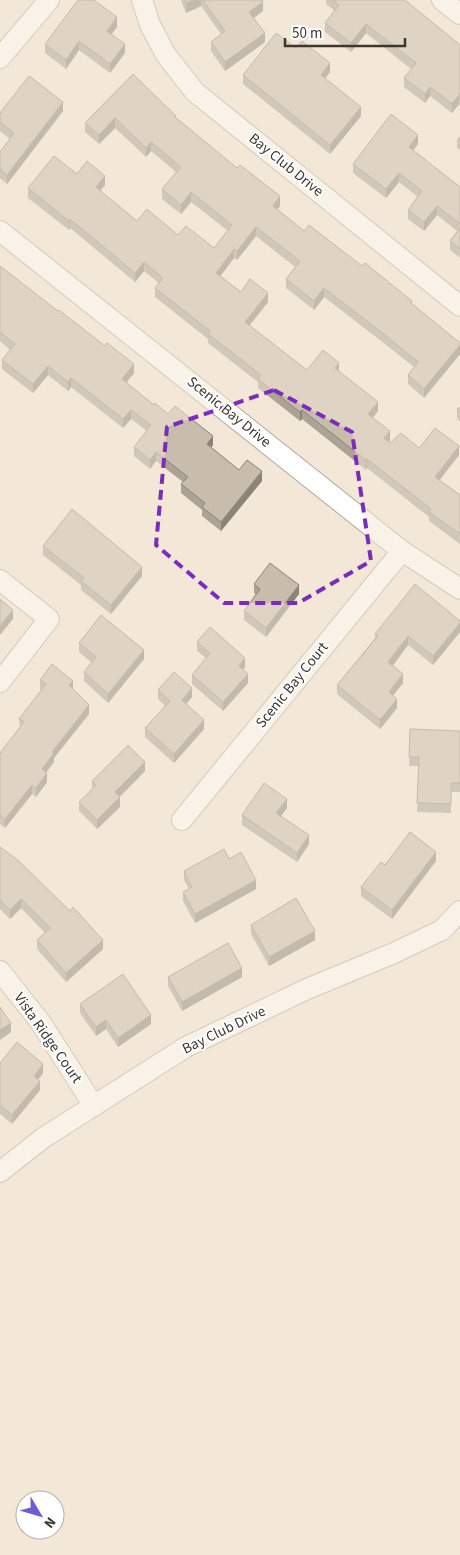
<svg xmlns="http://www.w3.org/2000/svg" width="460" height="1555" viewBox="0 0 460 1555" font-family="'Source Sans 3',sans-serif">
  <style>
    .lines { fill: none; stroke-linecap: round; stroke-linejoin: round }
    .minor-casing { stroke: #b3a999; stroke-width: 22 }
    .minor { stroke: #fff; stroke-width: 20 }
    .wall { fill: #aca395 }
    .shaded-wall { fill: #8c8479 }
    .building { fill: #c8bdad; stroke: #8c8479 }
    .marked { fill: none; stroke: #7b2cbf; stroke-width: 4; stroke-dasharray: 10 6; stroke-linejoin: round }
    .labels { text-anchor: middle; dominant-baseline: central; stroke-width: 4; stroke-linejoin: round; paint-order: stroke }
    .street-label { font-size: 15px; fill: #3c3831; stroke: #fff }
  </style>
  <rect width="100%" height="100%" fill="#f3e7d7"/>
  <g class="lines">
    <!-- minor casing -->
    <g class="minor-casing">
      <path id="minor" d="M142 0 150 25 166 55 195 92 460 306
        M442 0 460 14
        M0 58 49 0
        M0 231 402 551 460 589
        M0 580 49 619 0 682
        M182 820 402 551
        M0 971 41 1023 94 1106
        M0 1172 43 1138 186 1047 307 989 394 953 442 930 460 911"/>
    </g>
    <!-- minor -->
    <use href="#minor" class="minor"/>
  </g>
  <!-- wall -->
  <path class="wall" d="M181 0H262L263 11 254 18 265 42 225 71 211 51V42L221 34 201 6 186 13Z
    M326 0H405L460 45V106L459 104 452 113 430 96 425 103 404 87V78L411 69 366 33 351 52 325 32V23L334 10 326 4Z
    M117 27 112 34 125 53 110 73 79 50 66 69 45 53V44Z
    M296 48 330 72 325 78 361 116 330 154 243 84V75Z
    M133 74 176 118 280 206 277 209 304 231 362 266 412 304 460 343V354L424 398 408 384V375L414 367 385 344 324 297 314 310 286 288V279L295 267 256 236 237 260 234 258 220 276 241 292 268 302 249 326 307 370 339 372 378 411 373 418 390 440 389 442 390 443 459 455 439 480 460 495V544L429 521V517L367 468 366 470 302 419 300 421 258 388V382L208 343V339L155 297V288L159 283 144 271 135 282 70 228 69 230 28 198V188L77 174 105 185 100 191 137 221 178 235 214 248 228 231 191 202 181 214 162 199V189L176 172 151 151 146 157 115 128 99 144 85 132V123Z
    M63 111 7 184 0 178V152L10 139 0 131V113Z
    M460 136V150L457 148V139Z
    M418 144 413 150 460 187V258L450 250V241L457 231 437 215 424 231 408 219V210L418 197 399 182 386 198 353 173V164Z
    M0 266 134 373 126 383 154 405 168 414 213 445 211 447 239 470 262 481 221 531 202 516V510L181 493V484L183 482 156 461 150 469 134 456V447L147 431 131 419 123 428 71 387 68 391 48 375 33 393 2 369V360L10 350 0 341Z
    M460 407V422L457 418V409Z
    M43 546 142 576 111 614 81 590V585L43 555Z
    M254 584 299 594 266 637 244 620V611L256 595 254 593Z
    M460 621V632L433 665 408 645 393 666 403 683 393 695 397 708 380 729 337 694V685L375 638V634Z
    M197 642 245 667 243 670 248 683 223 711 192 684V675L206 658 197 651Z
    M79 643 144 659 108 703 84 681V672L92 663 79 652Z
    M40 680 73 689 89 714 54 758V762L46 772 47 782 36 797 32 794 5 828 0 824V753L20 728 19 719 42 690 40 689Z
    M158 690 192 697 186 704 204 729 174 763 145 737V728L165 706 158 699Z
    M410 729 460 731V792H451V813L417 812 419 766H409Z
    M145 771 120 797V807L97 829 79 811V802L92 789V781Z
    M287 808 281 816 309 844 297 862 242 825V815Z
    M0 847 103 949 66 982 37 949V940L45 933 21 908 10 919 0 909Z
    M229 859 256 889 195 923 183 901V892L189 889 184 880V871Z
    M436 861 392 919 361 896V887L385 865Z
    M251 925 315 940 269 966 251 934Z
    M168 977H242L182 1011 168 986Z
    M80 1004 151 1024 118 1047 106 1029 96 1036 80 1013Z
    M0 1063 43 1073 38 1080 40 1090 12 1124 0 1114Z"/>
  <!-- shaded-wall -->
  <path class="shaded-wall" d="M195 0H201V6L186 13V3Z
    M263 2V11L249 21V12Z
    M117 17V27L107 40V31Z
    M366 24V33L351 52V43Z
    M265 33V42L225 71V62Z
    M79 41V50L66 69V60Z
    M125 44V53L110 73V64Z
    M330 63V72L321 84V75Z
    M430 87V96L425 103V94Z
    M459 95V104L452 113V104Z
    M63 102V111L7 184V175Z
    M361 107V116L330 154V145Z
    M115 118V128L99 144V135Z
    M418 135V144L409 156V147Z
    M151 142V151L146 157V148Z
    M399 173V182L386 198V189Z
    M105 176V185L96 196V187Z
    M191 192V202L181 214V205Z
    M280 196V206L273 215V206Z
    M437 206V215L424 231V222Z
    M70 219V228L69 230V221Z
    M256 227V236L237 260V251Z
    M234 249V258L216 282V273Z
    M144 262V271L135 282V273Z
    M324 288V297L314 310V301Z
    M268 293V302L245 331V322Z
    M460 345V354L424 398V389Z
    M339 363V372L335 368Z
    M134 364V373L122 388V379Z
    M48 366V375L33 393V384Z
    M71 378V387L68 391V382Z
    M378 402V411L368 423V414Z
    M131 410V419L123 428V419Z
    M302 410V419L300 421V412Z
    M390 431V440L384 447V438Z
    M213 436V445L207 453V444Z
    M459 446V455L435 486V477Z
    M156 452V461L150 469V460Z
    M367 459V468L366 470V460Z
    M262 471V481L221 531V522Z
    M142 567V576L111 614V605Z
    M299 585V594L266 637V628Z
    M13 610V619L0 635V626Z
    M460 623V632L433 665V656Z
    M408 636V645L388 671V662Z
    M144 650V659L108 703V694Z
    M245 658V667L239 675V666Z
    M248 674V683L223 711V702Z
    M403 674V683L389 701V692Z
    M73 681V690L69 685Z
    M192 688V697L182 709V700Z
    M397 699V708L380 729V720Z
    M89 705V714L54 758V762L42 778V769L52 752Z
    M204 720V729L174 763V754Z
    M145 762V771L115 801V792Z
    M47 773V782L36 797V788Z
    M32 785V794L5 828V819Z
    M120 797V807L97 829V820Z
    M287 799V808L276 823V813Z
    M309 835V844L297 862V853Z
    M436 852V861L392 919V910Z
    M256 880V889L195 923V914Z
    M21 899V908L10 919V910Z
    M315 931V940L269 966V957Z
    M103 940V949L66 982V973Z
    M242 968V977L182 1011V1002Z
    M151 1015V1024L118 1047V1038Z
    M106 1020V1029L96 1036V1027Z
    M11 1023V1032L0 1040V1030Z
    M43 1064V1073L34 1085V1076Z
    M40 1081V1090L12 1124V1115Z"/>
  <!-- building -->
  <path class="building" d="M78 0H94L117 17 107 31 125 44 110 64 79 41 66 60 45 44Z
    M185 0H195L186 3Z
    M203 0H262L263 2 249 12 265 33 225 62 211 42 225 31Z
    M333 0H405L460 45V96L459 95 452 104 430 87 425 94 404 78 416 63 366 24 351 43 325 23 339 5Z
    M276 33 296 48 302 41 330 63 321 75 361 107 330 145 243 75Z
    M133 74 176 116 175 117 237 168 240 165 280 196 273 206 304 231 309 225 362 266 365 263 412 301 411 303 460 343V345L424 389 408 375 418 362 385 335 324 288 314 301 286 279 300 261 256 227 237 251 234 249 216 273 241 292 250 279 268 293 245 322 307 370 323 350 339 363 335 368 378 402 368 414 390 431 384 438 390 443 401 433 419 448 435 428 459 446 435 477 460 495V534L429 512 431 509 367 459 366 460 302 410 300 412 258 379 261 375 208 334 210 331 155 288 163 278 144 262 135 273 70 219 69 221 28 188 54 156 77 174 87 161 105 176 96 187 137 221 147 209 178 235 186 226 214 248 232 225 191 192 181 205 162 189 181 167 151 142 146 148 115 118 99 135 85 123Z
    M29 76 63 102 7 175 0 169V152L14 133 0 122V113Z
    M391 114 418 135 409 147 460 187V224L437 206 424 222 408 210 422 191 399 173 386 189 353 164Z
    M460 228V249L450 241Z
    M0 266 58 311 59 310 105 346 107 343 134 364 122 379 154 405 155 403 168 414 175 406 213 436 207 444 239 470 247 460 262 471 221 522 202 507 205 503 181 484 188 477 156 452 150 460 134 447 151 425 131 410 123 419 71 378 68 382 48 366 33 384 2 360 15 344 0 332Z
    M460 407V413L457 409Z
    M72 509 142 567 111 605 81 581 84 578 43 546Z
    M270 563 299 585 266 628 244 611 260 589 254 584Z
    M415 584 460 621V623L433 656 408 636 388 662 403 674 389 692 397 699 380 720 337 685 378 636 375 634Z
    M0 599 13 610 0 626Z
    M101 615 144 650 108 694 84 672 96 657 79 643Z
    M210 627 245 658 239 666 248 674 223 702 192 675 210 653 197 642Z
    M52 664 73 681 69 685 89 705 52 752 54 753 42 769 47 773 36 788 32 785 5 819 0 815V753L24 722 19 719 46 684 40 680Z
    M174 672 192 688 182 700 204 720 174 754 145 728 170 701 158 690Z
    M410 729 460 731V783H451V804L417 803 419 757H409Z
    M128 745 145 762 115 792 120 797 97 820 79 802 96 785 92 781Z
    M264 783 287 799 276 813 309 835 297 853 242 815Z
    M410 832 436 852 392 910 361 887 381 862 385 865Z
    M0 847 19 861 70 911 73 907 103 940 66 973 37 940 50 928 21 899 10 910 0 900Z
    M224 849 229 859 241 852 256 880 195 914 183 892 192 887 184 871Z
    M296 898 315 931 269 957 251 925Z
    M228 943 242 968 182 1002 168 977Z
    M123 974 151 1015 118 1038 106 1020 96 1027 80 1004Z
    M0 1007 11 1023 0 1030Z
    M17 1042 43 1064 34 1076 40 1081 12 1115 0 1105V1063Z"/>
  <!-- marked area -->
  <path d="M0 0H460V1555H0ZM274 390 352 432 371 561 298 603H224L156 545 167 427Z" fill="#f3e7d7" fill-opacity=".55" fill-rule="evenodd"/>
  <path class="marked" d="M274 390 352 432 371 561 298 603H224L156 545 167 427Z"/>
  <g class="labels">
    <!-- street labels -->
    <g class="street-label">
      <text transform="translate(286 165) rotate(39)">Bay Club Drive</text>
      <text transform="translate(229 412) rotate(39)">Scenic Bay Drive</text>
      <text transform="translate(292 685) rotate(-51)">Scenic Bay Court</text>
      <text transform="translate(224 1030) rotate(-26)">Bay Club Drive</text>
      <text transform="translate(48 1038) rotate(55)">Vista Ridge Court</text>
    </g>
  </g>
  <!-- north arrow -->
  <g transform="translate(40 1515) rotate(128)"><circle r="24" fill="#ffffff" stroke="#b1afad"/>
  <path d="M0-4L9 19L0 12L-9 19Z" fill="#725ad4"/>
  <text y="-8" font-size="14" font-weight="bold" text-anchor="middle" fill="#3c3831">N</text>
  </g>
  <!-- scale -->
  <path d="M285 38v8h120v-8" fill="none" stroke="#3c3831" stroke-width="2.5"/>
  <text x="292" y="38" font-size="15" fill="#3c3831" stroke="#ffffff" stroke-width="4" paint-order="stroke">50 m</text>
</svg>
